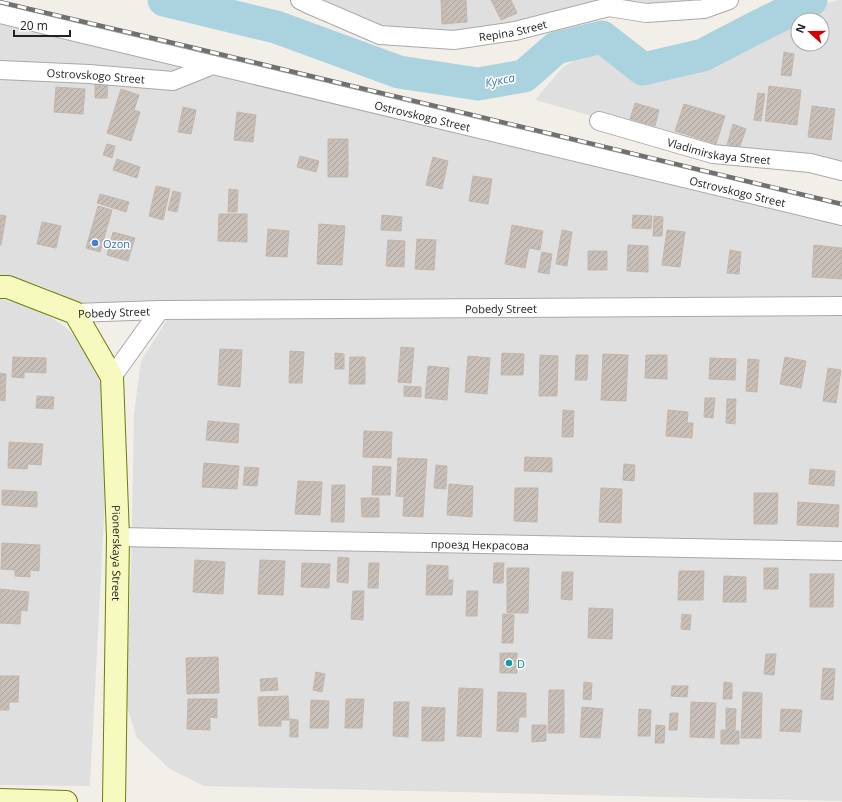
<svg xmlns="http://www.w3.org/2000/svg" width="842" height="802" viewBox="0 0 842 802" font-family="'Open Sans',sans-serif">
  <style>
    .residential { fill: #e0dfdf; fill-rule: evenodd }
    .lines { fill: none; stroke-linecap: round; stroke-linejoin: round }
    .river { stroke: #aad3df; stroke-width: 33 }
    .building { fill: url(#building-hatch); stroke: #c4b6ab }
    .street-casing { stroke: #a9a9a9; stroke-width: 20 }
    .secondary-casing { stroke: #707d05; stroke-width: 24 }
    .street { stroke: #fff; stroke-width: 18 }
    .secondary { stroke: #f7fabf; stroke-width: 22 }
    .rail-casing { stroke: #707070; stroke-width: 4.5 }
    .rail { stroke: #fff; stroke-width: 3; stroke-dasharray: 9; stroke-linecap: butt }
    .shop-dot { fill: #3f7fe0; stroke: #fff; stroke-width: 1.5 }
    .culture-dot { fill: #0f9aa8; stroke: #fff; stroke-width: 1.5 }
    .labels { text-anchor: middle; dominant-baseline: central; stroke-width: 3; stroke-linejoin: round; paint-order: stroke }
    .street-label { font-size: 11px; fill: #222; stroke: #fff }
    .shop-label { font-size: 11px; fill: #366cbe; stroke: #fff; text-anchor: start }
    .culture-label { font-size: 11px; fill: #0d838f; stroke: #fff; text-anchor: start }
    .water-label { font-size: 12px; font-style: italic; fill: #4a7aab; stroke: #fff }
  </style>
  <defs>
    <pattern id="building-hatch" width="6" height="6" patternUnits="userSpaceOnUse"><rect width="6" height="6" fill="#c7bfb8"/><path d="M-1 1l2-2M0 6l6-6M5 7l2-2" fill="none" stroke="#aba49e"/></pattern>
  </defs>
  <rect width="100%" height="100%" fill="#f2efe9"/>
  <!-- residential -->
  <path class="residential" d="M308 0H712L453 36 380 28Z
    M838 0H842V167L713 150 535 100 563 67 598 47 643 73 658 80 713 69 815 7ZM798 20H822V44H798Z
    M0 17 842 220V300L78 306 49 289 14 278 0 276Z
    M0 299 36 308 67 328 94 359 107 400 106 480 90 786 0 785Z
    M842 312V543L132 531 134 413 141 361 168 318Z
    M132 542 842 555V801L204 786 170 769 137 738 126 704Z"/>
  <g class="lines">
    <!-- river -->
    <path class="river" d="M164 0 276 27 399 72 478 84 524 76 556 48 602 37 643 69 703 55 757 27 811 0"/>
  </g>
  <!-- building -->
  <path class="building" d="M441 0H466L467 22 442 24Z
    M491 0H511L517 13 501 20Z
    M784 52 794 54 791 76 781 75Z
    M95 80 108 81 107 98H95Z
    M769 86 801 90 797 125 765 121Z
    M56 87 85 89 83 114 54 112Z
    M121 89 139 95 134 110 140 112 131 141 107 133Z
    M758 93 765 94 761 121 754 120Z
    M635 103 659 110 655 126 630 119Z
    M684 104 725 116 716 144 675 131Z
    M812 106 835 109 831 140 808 137Z
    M183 107 196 110 191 134 178 132Z
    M237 112 256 115 253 142 234 140Z
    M733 124 746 129 739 149 727 145Z
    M328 139H348V177H328Z
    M107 144 115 146 112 158 103 155Z
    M300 156 319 161 316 172 297 167Z
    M433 157 448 161 442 189 426 185Z
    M117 159 140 167 137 178 113 170Z
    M473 176 492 179 488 204 469 201Z
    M156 186 170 189 163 220 149 216Z
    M229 189 238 190 237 212H228Z
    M173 191 181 193 177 212 168 210Z
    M100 194 129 202 126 212 97 203Z
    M98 206 112 210 100 252 86 248Z
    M219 214H247V242L218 241Z
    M0 215 6 216 1 245H0Z
    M382 215 402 217 401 231 381 230Z
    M633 215 652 216 651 229 632 228Z
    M654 216 663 217 662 236H653Z
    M42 222 61 226 56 248 37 244Z
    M319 224 345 226 342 265 317 264Z
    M512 225 543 231 540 250 529 248 525 268 505 264Z
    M268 229 289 231 287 257 266 256Z
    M562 230 572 232 567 266 556 264Z
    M667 230 685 232 680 267 662 265Z
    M113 232 135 238 128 261 107 255Z
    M417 239 436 240 434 270 415 269Z
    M388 240 405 241 404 267 386 266Z
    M628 245 648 246V272L627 271Z
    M814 245 842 248V279L812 277Z
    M730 250 741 252 739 274 727 273Z
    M588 251H607V270H588Z
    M542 252 552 254 549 274 538 272Z
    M401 347 414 348 411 383 398 382Z
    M220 349 242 350 240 387 218 385Z
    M290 351 304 352 302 383H289Z
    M335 353 344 354V369H335Z
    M502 353 524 354 523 375H501Z
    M603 354 628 355 626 401 601 400Z
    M540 355 558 356 557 396H539Z
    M576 355H588L587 380H575Z
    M646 355H667V379L645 378Z
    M468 356 490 358 487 394 465 392Z
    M13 357 46 358V373L24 372V378L12 377Z
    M350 357H365V384H349Z
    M785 357 806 361 801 388 780 384Z
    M710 358 736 359 735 380 709 379Z
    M748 359 759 360 757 392 746 391Z
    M428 366 449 368 447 400 425 398Z
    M828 368 841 370 836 403 823 401Z
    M0 373 6 374 5 401 0 400Z
    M404 386 421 387V397L404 396Z
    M37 396 54 397 53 409 36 408Z
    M705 398H715L713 418 704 417Z
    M727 399H736L735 424 726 423Z
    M563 410 574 411 573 437H562Z
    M668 410 688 412 687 423H693L692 438 666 436Z
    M208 421 239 424 238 443 206 440Z
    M364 431 392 432 391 458 363 457Z
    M9 442 43 444 41 465 28 464 27 469 8 468Z
    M525 457 552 458V472L524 471Z
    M398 458 427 459 423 517 403 516 404 497 396 496Z
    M204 463 239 466 237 489 202 487Z
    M624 464 635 465 634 481 623 480Z
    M436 465 447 466 446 489 434 488Z
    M373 466 391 467 390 495H372Z
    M245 467 259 468 257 486 243 485Z
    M810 469 835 471 834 486 809 484Z
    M298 481 322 482 320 515 295 514Z
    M449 484 473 486 472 517 447 515Z
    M332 485H345L344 522H331Z
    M515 488H538L537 522 514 521Z
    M601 488 622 489 621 523 599 522Z
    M2 490 37 492V507L2 505Z
    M754 493H778L777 524H754Z
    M361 498H379V517H362Z
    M798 502 839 505 838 527 797 525Z
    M2 543 40 545 39 571 30 570V577L15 576V570L1 569Z
    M338 557 349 558 348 583 337 582Z
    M195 560 225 562 223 594 193 592Z
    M260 560 285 561 283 595 258 594Z
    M302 563 330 564 329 588 301 587Z
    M369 563H379L378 588H368Z
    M494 563H504L503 583H493Z
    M427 565 448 566V580H453L452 595H426Z
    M507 568H529L528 613H507Z
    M764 568H778V589H764Z
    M679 571H704L703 600H678Z
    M562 572H573L572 600 561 599Z
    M810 574H834L833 607H810Z
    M724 576 746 577V602H723Z
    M0 589 29 592 27 611 21 610 20 624 0 623Z
    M353 591H364L363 620 351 619Z
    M467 591H478L477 616H466Z
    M589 608 613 609 612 639 588 638Z
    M503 614 514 615 513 643H502Z
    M682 614 691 615 690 630 681 629Z
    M500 653H517V673H500Z
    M766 654H776L774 675 764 674Z
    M218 657 219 693 187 694 186 658Z
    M823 668 835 669 833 700 821 699Z
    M316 672 325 674 322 692 313 690Z
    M0 676H19L18 702H9V710H0Z
    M277 678 278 690 261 691 260 679Z
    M584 682 592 683 591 700 583 699Z
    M724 682 732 683V699H723Z
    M672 686H688L687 697 671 696Z
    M459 688 483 689 481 737 457 736Z
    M549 690H564V733H548Z
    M498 692 526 693V717H519L518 732 497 731Z
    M743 692 762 693 761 738H741Z
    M288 696 289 720H281V726H259L258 697Z
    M188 699H217V718L210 717V730L187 729Z
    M346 699H364L362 728H345Z
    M311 700 329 701 328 728H310Z
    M394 702H409L408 737 393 736Z
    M691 702 716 703 714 738 690 737Z
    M422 707 445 708 444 741H422Z
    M582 707 603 709 600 738 580 737Z
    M726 708 736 709 735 731H739V744H721V730H726Z
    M639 709 651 710 650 736H638Z
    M781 709 802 710 800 732 780 731Z
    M670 713H678L677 730H669Z
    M290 719 298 720V737H290Z
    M532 725H546V741L532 742Z
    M656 725 665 726 664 743H655Z"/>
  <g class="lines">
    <!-- street casing -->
    <g class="street-casing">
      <g id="street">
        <path id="s1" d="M300 0 308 4 380 35 454 40 515 31 609 7 646 13 704 9 729 0"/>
        <path d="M0 14 213 65"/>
        <path id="s2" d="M0 70 89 74 173 81 213 65 842 216"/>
        <path id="s3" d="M599 121 713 154 810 163 842 171"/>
        <path id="s4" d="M75 313 160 310 842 306"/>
        <path d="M112 377 160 310"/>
        <path id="s5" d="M118 537 842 551"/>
      </g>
    </g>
    <!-- secondary casing -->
    <g class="secondary-casing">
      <g id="secondary">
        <path id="s6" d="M0 287H8L75 313 112 377 118 537 114 802"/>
        <path d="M0 800 66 802"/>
      </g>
    </g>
    <!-- street -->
    <use href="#street" class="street"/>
    <!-- secondary -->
    <use href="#secondary" class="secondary"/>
    <!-- rail casing -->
    <g class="rail-casing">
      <path id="rail" d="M0 2 186 46 842 204"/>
    </g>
    <!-- rail -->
    <use href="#rail" class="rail"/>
  </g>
  <!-- markers -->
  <circle class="shop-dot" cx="95" cy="243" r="4"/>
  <circle class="culture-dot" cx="509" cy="663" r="4"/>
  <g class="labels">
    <!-- street labels -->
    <g class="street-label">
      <text stroke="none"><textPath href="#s1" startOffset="221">Repina Street</textPath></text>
      <text stroke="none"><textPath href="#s2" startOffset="96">Ostrovskogo Street</textPath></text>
      <text stroke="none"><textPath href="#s2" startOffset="432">Ostrovskogo Street</textPath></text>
      <text stroke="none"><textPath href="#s3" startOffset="124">Vladimirskaya Street</textPath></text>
      <text stroke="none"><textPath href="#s2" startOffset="756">Ostrovskogo Street</textPath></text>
      <text stroke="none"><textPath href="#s4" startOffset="426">Pobedy Street</textPath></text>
      <text stroke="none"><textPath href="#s4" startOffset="39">Pobedy Street</textPath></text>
      <text stroke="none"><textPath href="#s5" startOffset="362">проезд Некрасова</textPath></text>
      <text stroke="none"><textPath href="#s6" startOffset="330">Pionerskaya Street</textPath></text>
    </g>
    <!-- shop labels -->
    <g class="shop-label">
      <text x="103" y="243">Ozon</text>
    </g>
    <!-- culture labels -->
    <g class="culture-label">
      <text x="517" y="663">D</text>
    </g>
    <!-- water labels -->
    <g class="water-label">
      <text transform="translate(500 80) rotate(-11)">Кукса</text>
    </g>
  </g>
  <!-- north arrow -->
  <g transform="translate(810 32) rotate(291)"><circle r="19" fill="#ffffff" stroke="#a7a7a7"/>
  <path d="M0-3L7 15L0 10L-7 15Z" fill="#d40000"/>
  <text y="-6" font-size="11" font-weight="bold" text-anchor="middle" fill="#222222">N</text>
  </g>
  <!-- scale -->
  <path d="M14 30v6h56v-6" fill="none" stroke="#222222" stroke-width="2"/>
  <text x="20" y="30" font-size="12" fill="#222222" stroke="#ffffff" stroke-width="3" paint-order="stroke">20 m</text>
</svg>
